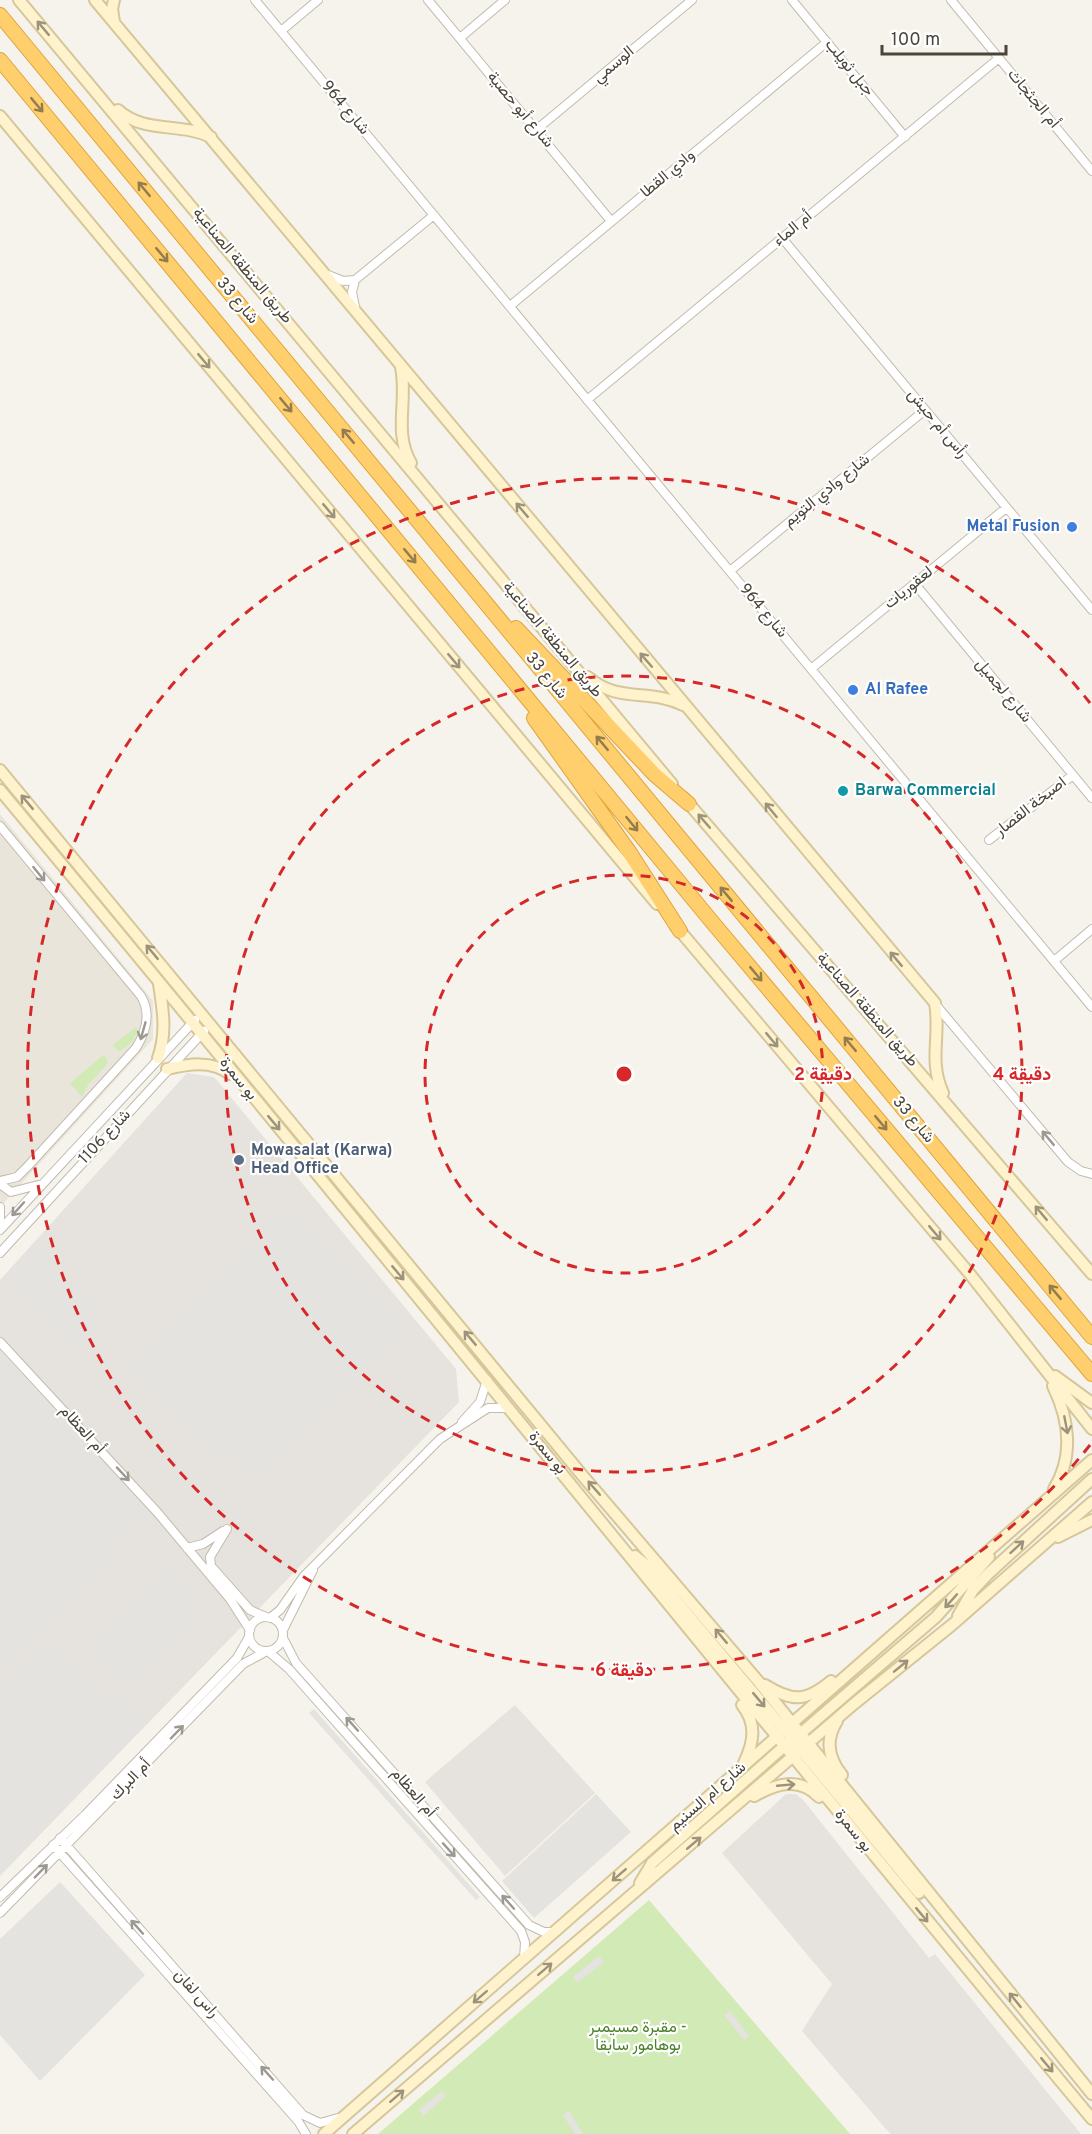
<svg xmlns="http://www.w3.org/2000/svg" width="1092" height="2134" viewBox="0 0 1092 2134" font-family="Overpass,Vazirmatn,sans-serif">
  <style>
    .residential { fill: #eae5da }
    .industrial { fill: #e6e2dd }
    .green { fill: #d2eab5 }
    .parking { fill: #e5e3e0 }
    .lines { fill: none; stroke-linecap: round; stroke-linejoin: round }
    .street-casing { stroke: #c2bbae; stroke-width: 10 }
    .secondary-casing { stroke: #d6c79b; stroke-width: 14 }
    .highway-casing { stroke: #e0a43c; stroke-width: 16 }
    .street { stroke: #fff; stroke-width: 8 }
    .secondary { stroke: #fff3cd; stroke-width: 10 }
    .highway { stroke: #ffcf6e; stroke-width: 14 }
    .oneway { stroke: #9c937c }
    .oneway2 { stroke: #937c4e }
    .oneway3 { stroke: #9c9892 }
    .ring { fill: none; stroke: #d62828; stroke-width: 3; stroke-dasharray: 10 8 }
    .shop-dot { fill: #3f7fe0; stroke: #fff; stroke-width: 2 }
    .culture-dot { fill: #0f9aa8; stroke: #fff; stroke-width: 2 }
    .service-dot { fill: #5c6f8a; stroke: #fff; stroke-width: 2 }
    .labels { text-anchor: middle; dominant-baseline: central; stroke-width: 4.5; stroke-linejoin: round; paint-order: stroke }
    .street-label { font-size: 16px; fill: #4b4439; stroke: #fff }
    .shop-label { font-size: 16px; font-weight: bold; fill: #366cbe; stroke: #fff; text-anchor: end }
    .culture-label { font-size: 16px; font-weight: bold; fill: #0d838f; stroke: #fff; text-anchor: start }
    .service-label { font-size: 16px; font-weight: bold; fill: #4e5e75; stroke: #fff; text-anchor: start }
    .park-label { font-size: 16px; fill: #4a7f2a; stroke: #fff }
    .centre { fill: #d62828; stroke: #fff; stroke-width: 3 }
    .ring-label { font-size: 18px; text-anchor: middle; font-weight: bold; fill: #d62828; stroke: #fff; stroke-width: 4.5; stroke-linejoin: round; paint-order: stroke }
  </style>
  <rect width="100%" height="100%" fill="#f6f3ec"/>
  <!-- residential -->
  <path class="residential" d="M0 814 153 1001V1039L0 1207Z"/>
  <!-- industrial -->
  <path class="industrial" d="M187 1073 214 1077 456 1369 459 1402 0 1876V1280Z
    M515 1705 595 1793 505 1876 425 1782Z
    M786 1794H796L804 1801 929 1958 935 1954 1081 2134H891L885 2128 802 2031 832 1984 722 1853Z"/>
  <!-- green -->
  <path class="green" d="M136 1027 138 1031 132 1042 119 1052 113 1045Z
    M102 1056 106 1057 108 1063 88 1085 82 1097 70 1083Z
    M649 1900 850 2134H378Z"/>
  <!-- parking -->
  <path class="parking" d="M286 1210 403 1328 262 1476 266 1481 258 1489 130 1366 274 1214Z
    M34 1248 108 1318 75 1352 2 1281Z
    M0 1346 151 1508 0 1678Z
    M167 1561 207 1600 124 1689 82 1650Z
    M51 1638 144 1726 52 1820 0 1772V1694Z
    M314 1709 480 1897 476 1900 309 1713Z
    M0 1780 47 1824 0 1873Z
    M596 1794 631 1832 534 1918 502 1881Z
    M60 1882 145 1975 40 2081 0 2035V1939Z
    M599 1956 604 1962 577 1983 573 1977Z
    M730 2011 749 2036 744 2040 724 2015Z
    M442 2091 446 2096 423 2116 419 2110Z
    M569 2111 583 2134H575L563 2115Z"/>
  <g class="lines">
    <!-- street casing -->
    <g class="street-casing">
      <path id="street" d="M255 0 1092 1007
        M428 0 611 221
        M792 0 905 137
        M951 0 1092 171
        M281 31 318 0
        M460 38 505 0
        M536 130 692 0
        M782 238 1092 610
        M328 275 343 281 355 280
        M510 306 827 42
        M355 307 352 292 355 280 434 215
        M587 400 999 58
        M730 571 925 410
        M915 584 1092 798
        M811 669 1006 508
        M0 826 141 996C151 1013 146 1032 136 1048L28 1166 17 1177 0 1181
        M989 840 1073 775
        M1054 961 1092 929
        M936 1005 1068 1162 1081 1171 1092 1174
        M0 1184 11 1192 38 1185
        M0 1207V1226
        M0 1230 195 1020
        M0 1253 204 1031
        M0 1342 157 1512 230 1599 250 1630
        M462 1422 480 1402 487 1380
        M227 1529 210 1557 211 1566 250 1610 266 1617
        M187 1548 203 1544 223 1531
        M249 1634a17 17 0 1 1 34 0a17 17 0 1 1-34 0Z
        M270 1618 280 1610 304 1576 440 1439 488 1408H509
        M283 1630 313 1570
        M283 1638 296 1663 529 1925 544 1932H555
        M269 1652 289 1669 521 1931 525 1942 524 1959
        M60 1838 303 2115 320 2123 338 2118
        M53 1845 298 2121 306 2134
        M0 1897 85 1815 237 1658 249 1637
        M0 1913 243 1664 265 1652"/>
    </g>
    <!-- secondary casing -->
    <g class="secondary-casing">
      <path id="secondary" d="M19 0 672 784
        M95 0 935 1003C941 1036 928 1060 943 1093
        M114 22 112 9 114 0
        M118 110C144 134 180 122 211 137
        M0 116 657 904
        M401 367C408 401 393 432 411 463
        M588 677C619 704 649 688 683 705
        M0 770 582 1475 758 1681 1092 2094
        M0 790C367 1230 725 1678 1092 2119
        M684 798 1092 1274
        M675 925 969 1273 1092 1429
        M158 1058C167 1033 163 1010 159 984
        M167 1069C189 1064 211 1060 230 1074
        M1055 1376 1092 1403
        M1053 1386C1069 1419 1074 1456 1054 1489
        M1058 1537 1092 1520
        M635 1556 646 1565 789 1735
        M958 1616 973 1590 988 1574 1092 1479
        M765 1685C792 1702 806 1702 831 1681
        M742 1705C757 1724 754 1742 744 1763
        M837 1721C825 1740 828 1758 842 1775
        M797 1745 919 1893
        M792 1757 795 1743 800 1734 936 1617 989 1557
        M754 1796C776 1784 799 1776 819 1797
        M640 1883 652 1863 789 1742
        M324 2134 1092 1460
        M353 2134 855 1703 953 1624 1092 1502"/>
    </g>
    <!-- highway casing -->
    <g class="highway-casing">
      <path id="highway" d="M0 15 1092 1337
        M0 60 713 923 1092 1374
        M516 628 655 775 689 804
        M534 718 630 853 680 931"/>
    </g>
    <!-- street -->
    <use href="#street" class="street"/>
    <!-- secondary -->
    <use href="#secondary" class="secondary"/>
    <!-- highway -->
    <use href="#highway" class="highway"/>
  </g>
  <!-- one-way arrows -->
  <defs><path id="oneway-shaft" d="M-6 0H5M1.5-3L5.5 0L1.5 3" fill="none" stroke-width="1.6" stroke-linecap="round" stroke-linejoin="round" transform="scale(1.5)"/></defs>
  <g class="oneway">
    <use href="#oneway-shaft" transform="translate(43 28) rotate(-130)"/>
    <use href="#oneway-shaft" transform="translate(204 361) rotate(50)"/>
    <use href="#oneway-shaft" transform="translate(522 510) rotate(-130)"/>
    <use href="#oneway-shaft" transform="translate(329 511) rotate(50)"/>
    <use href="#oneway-shaft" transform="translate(646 660) rotate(-131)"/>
    <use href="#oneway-shaft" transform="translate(454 661) rotate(50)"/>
    <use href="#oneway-shaft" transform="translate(27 802) rotate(-130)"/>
    <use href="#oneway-shaft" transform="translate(771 810) rotate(-129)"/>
    <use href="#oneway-shaft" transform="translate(704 821) rotate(-131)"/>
    <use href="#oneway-shaft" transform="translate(152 952) rotate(-130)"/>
    <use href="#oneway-shaft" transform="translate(896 959) rotate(-130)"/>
    <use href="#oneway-shaft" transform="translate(772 1040) rotate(50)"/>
    <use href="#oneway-shaft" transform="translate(274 1123) rotate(50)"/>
    <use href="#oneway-shaft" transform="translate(1041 1213) rotate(-130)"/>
    <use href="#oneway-shaft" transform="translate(935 1233) rotate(50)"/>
    <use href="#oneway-shaft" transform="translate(398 1273) rotate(50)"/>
    <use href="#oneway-shaft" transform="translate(470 1338) rotate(-130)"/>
    <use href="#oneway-shaft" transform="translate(1066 1425) rotate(79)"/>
    <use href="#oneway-shaft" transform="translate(594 1488) rotate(-131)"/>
    <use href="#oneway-shaft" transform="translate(1017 1547) rotate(-42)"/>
    <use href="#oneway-shaft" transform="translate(951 1601) rotate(132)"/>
    <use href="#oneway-shaft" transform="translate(721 1636) rotate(-130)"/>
    <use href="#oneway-shaft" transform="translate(901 1666) rotate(-39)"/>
    <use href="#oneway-shaft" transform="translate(759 1700) rotate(50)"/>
    <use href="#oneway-shaft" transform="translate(786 1785) rotate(-5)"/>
    <use href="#oneway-shaft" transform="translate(694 1843) rotate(-40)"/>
    <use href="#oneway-shaft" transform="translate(619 1875) rotate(139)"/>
    <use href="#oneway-shaft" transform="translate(922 1915) rotate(50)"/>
    <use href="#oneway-shaft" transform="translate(545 1969) rotate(-41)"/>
    <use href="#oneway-shaft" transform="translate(480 1997) rotate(139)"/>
    <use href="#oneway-shaft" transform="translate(1015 2000) rotate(-129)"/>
    <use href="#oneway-shaft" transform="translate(1047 2065) rotate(50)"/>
    <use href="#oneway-shaft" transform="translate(397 2096) rotate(-41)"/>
  </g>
  <g class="oneway2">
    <use href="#oneway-shaft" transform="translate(37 105) rotate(50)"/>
    <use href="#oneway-shaft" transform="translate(144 189) rotate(-130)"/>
    <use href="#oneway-shaft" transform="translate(162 255) rotate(50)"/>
    <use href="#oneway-shaft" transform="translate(286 405) rotate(50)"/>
    <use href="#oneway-shaft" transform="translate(348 436) rotate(-130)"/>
    <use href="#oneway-shaft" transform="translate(410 556) rotate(50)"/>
    <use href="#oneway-shaft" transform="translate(602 743) rotate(-130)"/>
    <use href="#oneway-shaft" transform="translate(632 824) rotate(51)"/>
    <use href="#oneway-shaft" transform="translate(726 894) rotate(-130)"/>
    <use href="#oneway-shaft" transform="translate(756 974) rotate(50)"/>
    <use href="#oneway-shaft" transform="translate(850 1044) rotate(-130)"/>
    <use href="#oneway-shaft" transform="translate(881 1123) rotate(50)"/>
    <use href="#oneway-shaft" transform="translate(1055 1292) rotate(-130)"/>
  </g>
  <g class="oneway3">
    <use href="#oneway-shaft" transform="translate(39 874) rotate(51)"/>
    <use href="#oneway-shaft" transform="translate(143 1031) rotate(106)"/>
    <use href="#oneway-shaft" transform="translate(1048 1138) rotate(-130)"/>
    <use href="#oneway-shaft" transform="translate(18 1209) rotate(132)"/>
    <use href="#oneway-shaft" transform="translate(123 1474) rotate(47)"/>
    <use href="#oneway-shaft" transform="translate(352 1724) rotate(-132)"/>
    <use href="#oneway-shaft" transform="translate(177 1732) rotate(-46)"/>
    <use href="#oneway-shaft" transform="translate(449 1850) rotate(48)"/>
    <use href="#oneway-shaft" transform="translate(41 1871) rotate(-46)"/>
    <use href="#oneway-shaft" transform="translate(508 1902) rotate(-132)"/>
    <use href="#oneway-shaft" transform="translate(137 1927) rotate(-132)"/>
    <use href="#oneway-shaft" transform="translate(267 2073) rotate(-132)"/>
  </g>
  <!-- distance rings -->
  <g class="ring">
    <circle cx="624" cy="1074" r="199"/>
    <circle cx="624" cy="1074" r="398"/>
    <path d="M1090 1445A596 596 0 1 1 1090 703"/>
  </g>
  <!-- markers -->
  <g class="shop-dot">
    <circle cx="1072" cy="527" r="6"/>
    <circle cx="853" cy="690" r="6"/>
  </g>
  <circle class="culture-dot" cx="843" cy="791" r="6"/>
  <circle class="service-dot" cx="239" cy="1160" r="6"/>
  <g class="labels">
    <!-- street labels -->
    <g class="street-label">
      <text transform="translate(614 65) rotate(-40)">الوسمي</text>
      <text transform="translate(849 68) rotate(51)">جبل ثويلب</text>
      <text transform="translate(1033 99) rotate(50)">أم الجثجاث</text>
      <text transform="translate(345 108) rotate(50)">شارع 964</text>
      <text transform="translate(520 110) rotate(50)">شارع أبو حصية</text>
      <text transform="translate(668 174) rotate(-40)">وادي القطا</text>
      <text transform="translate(793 229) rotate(-40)">أم الماء</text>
      <text transform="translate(242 266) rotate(50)">طريق المنطقة الصناعية</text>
      <text transform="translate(237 301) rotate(50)">شارع 33</text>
      <text transform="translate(937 424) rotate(50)">رأس أم حيش</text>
      <text transform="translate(827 491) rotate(-39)">شارع وادي التويم</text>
      <text transform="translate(909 588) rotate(-39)">لعقوريات</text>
      <text transform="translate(763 611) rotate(50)">شارع 964</text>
      <text transform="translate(552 640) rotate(50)">طريق المنطقة الصناعية</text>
      <text transform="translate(546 676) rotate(50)">شارع 33</text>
      <text transform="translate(1003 691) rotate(50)">شارع لجميل</text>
      <text transform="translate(1031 807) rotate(-38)">اصبخة القصار</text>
      <text transform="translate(867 1010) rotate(49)">طريق المنطقة الصناعية</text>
      <text transform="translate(238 1079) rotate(51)">بو سمرة</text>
      <text transform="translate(913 1120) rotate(50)">شارع 33</text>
      <text transform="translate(105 1137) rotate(-47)">شارع 1106</text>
      <text transform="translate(82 1430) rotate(48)">أم العظام</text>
      <text transform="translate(547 1453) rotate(51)">بو سمرة</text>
      <text transform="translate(131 1780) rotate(-46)">أم البرك</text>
      <text transform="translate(413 1793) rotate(49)">أم العظام</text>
      <text transform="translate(708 1797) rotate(-41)">شارع ام السنيم</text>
      <text transform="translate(853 1831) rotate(51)">بو سمرة</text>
      <text transform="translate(196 1994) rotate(48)">راس لفان</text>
    </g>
    <!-- shop labels -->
    <g class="shop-label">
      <text x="1060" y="527">Metal Fusion</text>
      <text x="865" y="690" text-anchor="start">Al Rafee</text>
    </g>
    <!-- culture labels -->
    <g class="culture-label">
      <text x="855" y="791">Barwa Commercial</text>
    </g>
    <!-- service labels -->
    <g class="service-label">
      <text x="251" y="1151">Mowasalat (Karwa)<tspan x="251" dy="18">Head Office</tspan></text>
    </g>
    <!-- park labels -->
    <g class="park-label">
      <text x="638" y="2028">مقبرة مسيمير -<tspan x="638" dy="18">بوهامور سابقاً</tspan></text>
    </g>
  </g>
  <circle cx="624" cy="1074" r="9" class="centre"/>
  <g class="ring-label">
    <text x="823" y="1080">2 دقيقة</text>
    <text x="1022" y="1080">4 دقيقة</text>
    <text x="624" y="1676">6 دقيقة</text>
  </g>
  <!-- scale -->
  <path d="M882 45v9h124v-9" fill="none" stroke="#4b4439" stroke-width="3"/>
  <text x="891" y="45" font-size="18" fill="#4b4439" stroke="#ffffff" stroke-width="4.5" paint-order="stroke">100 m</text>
</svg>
